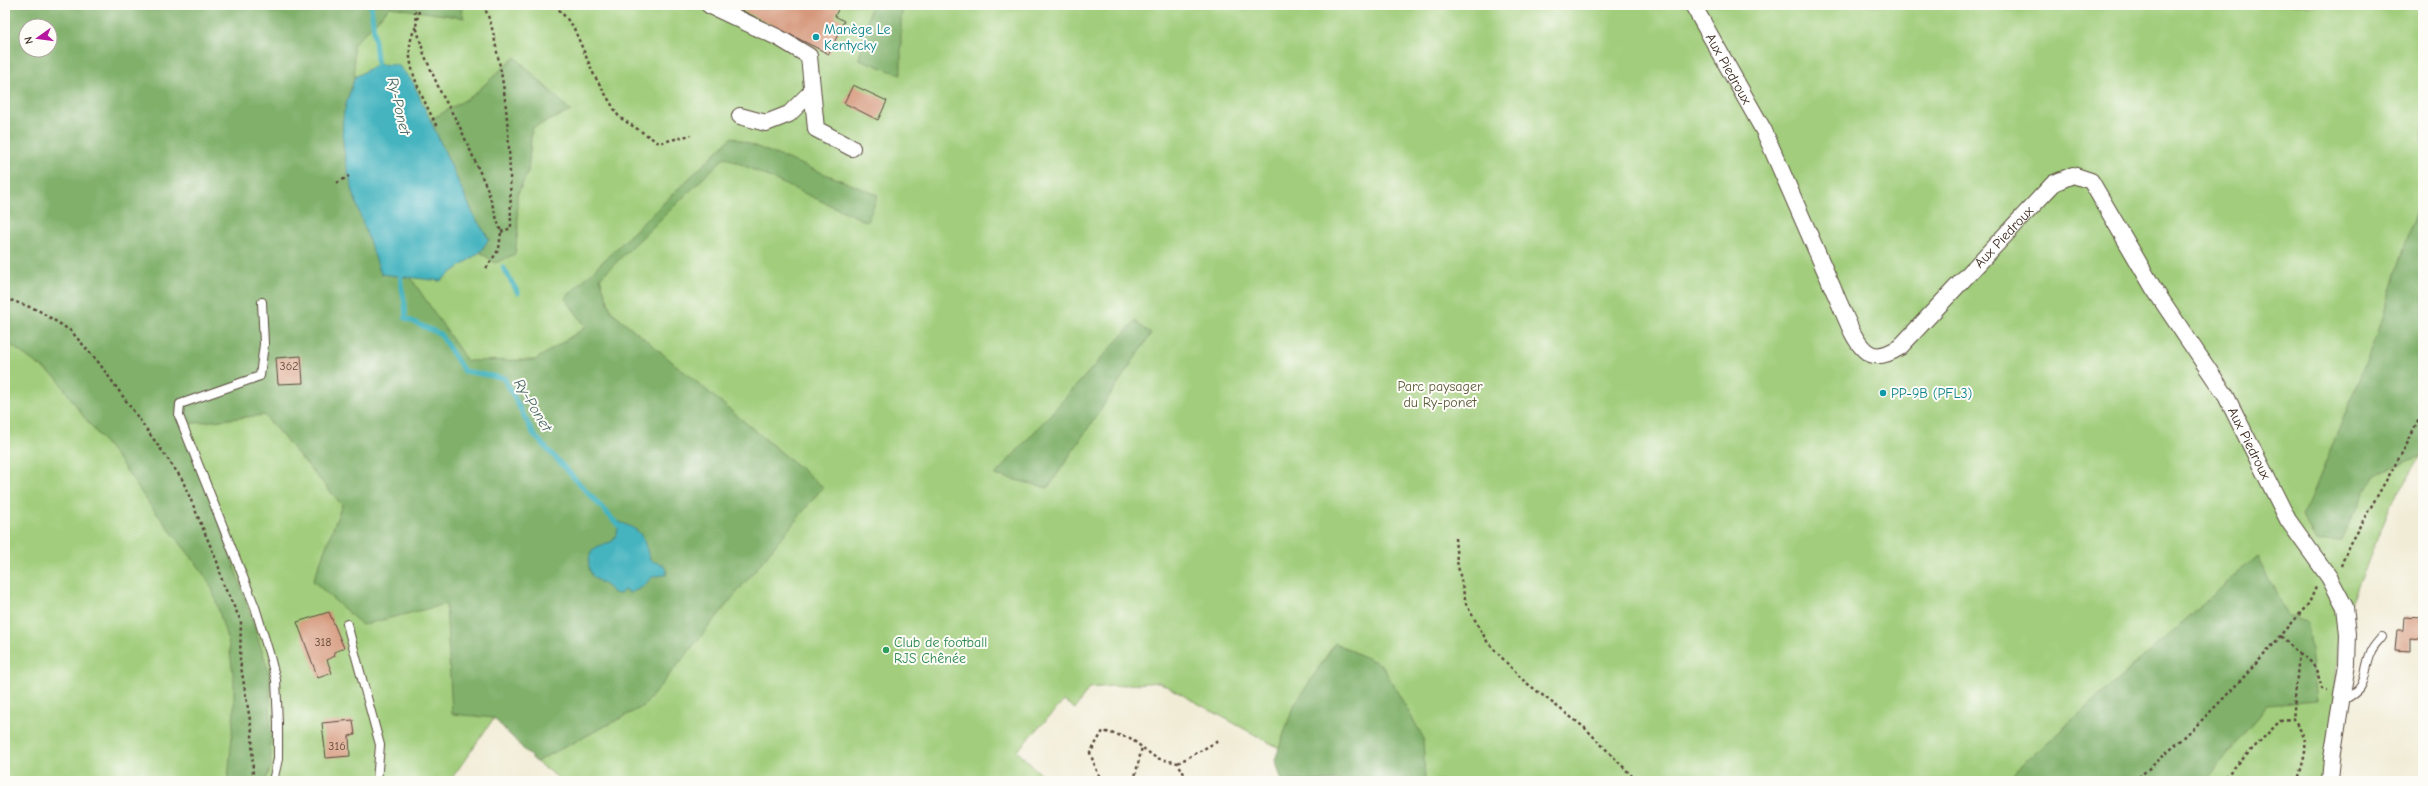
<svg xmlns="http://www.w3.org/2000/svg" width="2428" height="786" viewBox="0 0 2428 786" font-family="'Comic Neue',sans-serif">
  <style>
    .green { fill: #a1cd7b; stroke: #6e7c4c; fill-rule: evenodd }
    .forest { fill: #80b06b; stroke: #5e6d44; fill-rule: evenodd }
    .water { fill: #45b4bf; stroke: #406f6e }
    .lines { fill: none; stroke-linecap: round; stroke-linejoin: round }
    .stream { stroke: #45b4bf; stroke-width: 5 }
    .building { fill: #d5987c }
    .service-casing { stroke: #56473a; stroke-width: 10 }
    .minor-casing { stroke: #56473a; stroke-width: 18 }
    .path { stroke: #56473a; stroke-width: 2.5; stroke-dasharray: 3 3; stroke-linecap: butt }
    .service { stroke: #fff; stroke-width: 8 }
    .minor { stroke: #fff; stroke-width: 16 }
    .culture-dot { fill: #0f9aa8; stroke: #fdfcf7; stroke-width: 1.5 }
    .leisure-dot { fill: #2e9e5b; stroke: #fdfcf7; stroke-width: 1.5 }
    .labels { text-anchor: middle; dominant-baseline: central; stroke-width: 4; stroke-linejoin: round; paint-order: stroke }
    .number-label { font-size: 12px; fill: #624636 }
    .culture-label { font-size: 14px; fill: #0d838f; stroke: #fdfcf7; text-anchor: start }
    .street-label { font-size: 14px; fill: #3b2a1e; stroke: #fdfcf7 }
    .park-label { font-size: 14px; fill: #5a5b3a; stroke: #fdfcf7 }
    .leisure-label { font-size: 14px; fill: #27864d; stroke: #fdfcf7; text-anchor: start }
    .water-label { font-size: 15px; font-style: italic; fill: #3f615e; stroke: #fdfcf7 }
  </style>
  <rect width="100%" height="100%" fill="#fdfcf7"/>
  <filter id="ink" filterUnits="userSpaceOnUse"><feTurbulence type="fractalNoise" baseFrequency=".025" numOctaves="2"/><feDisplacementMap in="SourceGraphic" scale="8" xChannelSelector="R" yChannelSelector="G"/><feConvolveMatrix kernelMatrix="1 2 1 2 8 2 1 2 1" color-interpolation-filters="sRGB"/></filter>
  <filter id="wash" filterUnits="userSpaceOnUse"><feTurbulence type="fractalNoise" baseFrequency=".012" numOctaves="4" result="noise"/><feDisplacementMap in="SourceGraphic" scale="16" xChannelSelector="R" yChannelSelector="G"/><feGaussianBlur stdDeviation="0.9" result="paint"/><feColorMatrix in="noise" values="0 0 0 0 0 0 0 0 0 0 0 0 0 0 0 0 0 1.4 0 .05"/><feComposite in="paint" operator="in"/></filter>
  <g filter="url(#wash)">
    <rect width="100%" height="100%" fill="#f1ecd6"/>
    <!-- green -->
    <path class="green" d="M5 5H2423V453L2391 504 2339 634 2329 781H1286L1279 748 1159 682 1089 688 1075 709 1064 701 1017 751 1048 781H563L536 762 494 718 450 781H5ZM26 26H50V50H26Z"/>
    <!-- forest -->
    <path class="forest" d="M5 5H460L464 18 390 7 353 45 355 77 344 114 345 158 381 273 411 278 467 361 535 360 586 327 565 298 732 137 878 195 867 222 725 157 600 278 611 311 823 487 644 706 536 762 494 718 452 714 446 604 362 625 313 581 342 505 264 415 187 424 270 675 271 767 265 781H228L234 710V681L229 645 212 588 199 567 150 505 119 460 83 416 57 378 5 341ZM26 26H50V50H26Z
      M871 5H904L901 17V75L859 59Z
      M515 57 571 111 532 128 528 172 517 195 518 230 515 254 495 263 480 252 489 239 474 216 430 120 472 96Z
      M2423 187V453L2419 457 2375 474 2341 540 2316 541 2301 515 2310 501 2378 332Z
      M1135 321 1151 334 1048 488 995 475Z
      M2257 556 2288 616 2308 623 2317 701 2267 705 2206 781H2004Z
      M1335 643 1382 665 1423 737 1425 781H1282L1275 760 1293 707Z"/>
    <!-- water -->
    <path class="water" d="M377 64 398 65 413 82 474 216 489 239 480 252 440 281 381 274C366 231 335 156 344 112 347 100 351 88 355 77Z
      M617 521C644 531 642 534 650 560L663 565 667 570 666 575 654 576 641 588 630 593 624 590 620 594 613 593C608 585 603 584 596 579 587 573 586 555 595 548 600 545 608 543 613 541L618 530Z"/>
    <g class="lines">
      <!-- stream -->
      <path class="stream" d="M371 5 378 70
        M503 267 518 293
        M401 271C398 286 408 301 405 318L440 334 464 371 504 378 534 435 619 526"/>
    </g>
    <g id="blocks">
      <!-- building -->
      <path class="building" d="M731 5H840L835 16 844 21 829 54Z
        M853 85 887 101 878 120 844 103Z
        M301 356 303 383 278 384 276 358Z
        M329 612 344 648 334 652 335 656 327 660 332 673 318 678 297 622Z
        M2404 617 2423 618V639L2410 638V651L2395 650 2397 630H2403Z
        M353 720 355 735 349 736 350 756 326 758 322 723Z"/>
    </g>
  </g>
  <g filter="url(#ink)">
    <use href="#blocks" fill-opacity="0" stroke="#56473a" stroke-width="1"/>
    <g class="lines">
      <!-- service casing -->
      <g class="service-casing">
        <path id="service" d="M262 302 264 344 260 376 180 404 179 416 255 607 269 653 276 680 278 723V759L273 781
          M347 624 380 745 377 781
          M2341 701C2371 687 2361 677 2371 652 2373 647 2379 641 2382 637"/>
      </g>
      <!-- minor casing -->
      <g class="minor-casing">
        <g id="minor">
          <path d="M709 5 779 38 809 56 816 129 852 148"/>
          <path id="s1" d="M1693 5 1764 131 1852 332C1865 357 1876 362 1900 347L2054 183 2073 175 2091 181 2154 289 2226 396 2288 520 2329 577 2345 607 2348 634 2347 664 2332 758 2330 781"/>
          <path d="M740 116 766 123 789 114 811 92"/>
        </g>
      </g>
      <!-- path -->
      <path class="path" d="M414 5 416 22
        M420 5 416 26 424 54 441 93 459 125 487 188 501 232 499 249 485 270
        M483 5C491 20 494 35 497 52 510 110 510 169 511 228L501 232
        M555 5 573 26 594 75 619 117 659 143 691 135
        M416 27C398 57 423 97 436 125L433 127
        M337 183 349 176
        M5 298 38 310 71 331 99 363 182 479 218 564 223 584 241 621 240 661 252 732 253 781
        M1455 538 1457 561 1466 604 1488 643 1524 681 1585 728 1637 781
        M2341 566 2349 545 2406 446 2423 411
        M2281 636 2299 654 2293 720C2313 743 2304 754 2298 781
        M2299 654C2315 661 2318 673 2322 689L2327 690
        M1178 763 1220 740
        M1104 781 1099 776 1090 753 1103 731 1130 738 1156 758 1178 763 1188 781
        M1134 781 1142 747
        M2134 781C2199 728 2255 667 2309 603L2316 587
        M2221 781 2280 721 2293 720"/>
      <!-- service -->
      <use href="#service" class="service"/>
      <!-- minor -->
      <use href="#minor" class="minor"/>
    </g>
  </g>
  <!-- markers -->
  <g class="culture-dot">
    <circle cx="816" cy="37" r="4"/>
    <circle cx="1883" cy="393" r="4"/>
  </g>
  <circle class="leisure-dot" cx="886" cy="650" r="4"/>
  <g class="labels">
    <!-- number labels -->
    <g class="number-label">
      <text x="289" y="366">362</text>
      <text x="323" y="642">318</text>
      <text x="337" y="746">316</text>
    </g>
    <!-- culture labels -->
    <g class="culture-label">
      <text x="824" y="29">Manège Le<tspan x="824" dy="16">Kentycky</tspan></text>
      <text x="1891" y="393">PP-9B (PFL3)</text>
    </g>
    <!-- street labels -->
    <g class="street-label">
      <text stroke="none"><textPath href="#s1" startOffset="73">Aux Piedroux</textPath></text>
      <text stroke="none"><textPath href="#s1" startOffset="576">Aux Piedroux</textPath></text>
      <text stroke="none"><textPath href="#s1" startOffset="996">Aux Piedroux</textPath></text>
    </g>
    <!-- park labels -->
    <g class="park-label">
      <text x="1440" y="386">Parc paysager<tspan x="1440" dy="16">du Ry-ponet</tspan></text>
    </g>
    <!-- leisure labels -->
    <g class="leisure-label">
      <text x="894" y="642">Club de football<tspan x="894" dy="16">RJS Chênée</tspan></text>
    </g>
    <!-- water labels -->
    <g class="water-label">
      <text transform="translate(399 106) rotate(77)">Ry-Ponet</text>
      <text transform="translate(533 405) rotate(59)">Ry-Ponet</text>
    </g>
  </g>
  <!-- margin -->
  <rect width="2428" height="786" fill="none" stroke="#fdfcf7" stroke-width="20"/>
  <!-- north arrow -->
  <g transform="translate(38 38) rotate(256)"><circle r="19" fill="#fdfcf7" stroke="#afa8a0"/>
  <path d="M0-3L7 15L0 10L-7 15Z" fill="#b5179e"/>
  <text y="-6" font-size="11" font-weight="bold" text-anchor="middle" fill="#3b2a1e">N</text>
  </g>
</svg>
